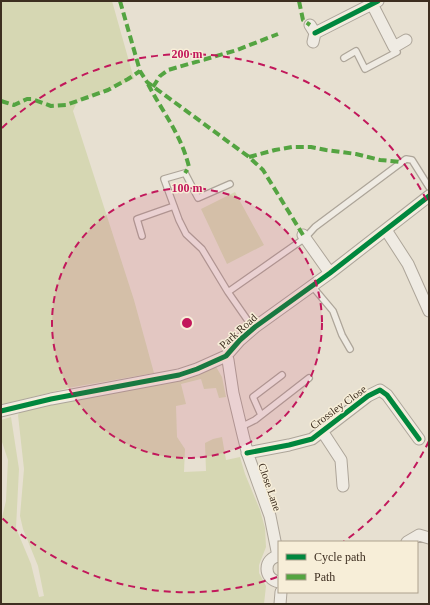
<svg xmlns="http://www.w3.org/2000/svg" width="430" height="605" viewBox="0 0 430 605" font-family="'Times New Roman',serif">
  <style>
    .green { fill: #d6d7b3 }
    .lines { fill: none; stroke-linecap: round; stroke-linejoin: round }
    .service-casing { stroke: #ada599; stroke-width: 8 }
    .minor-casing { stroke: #ada599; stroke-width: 13 }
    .service { stroke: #efebe3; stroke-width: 5.5 }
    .minor { stroke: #efebe3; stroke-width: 11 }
    .quiet { stroke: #54a441; stroke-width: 4; stroke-dasharray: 8 4; stroke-linecap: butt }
    .cycleway-casing { stroke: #f7eed8; stroke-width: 8 }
    .cycleway { stroke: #00873e; stroke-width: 5 }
    .ring { fill: none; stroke: #c2185b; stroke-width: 2; stroke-dasharray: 7 5 }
    .labels { text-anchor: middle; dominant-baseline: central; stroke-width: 3; stroke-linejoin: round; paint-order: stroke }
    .street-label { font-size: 11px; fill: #3d2e20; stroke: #f7eed8 }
    .centre { fill: #c2185b; stroke: #f7eed8; stroke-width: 2 }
    .ring-label { font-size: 12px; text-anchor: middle; font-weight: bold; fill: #c2185b; stroke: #f7eed8; stroke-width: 3; stroke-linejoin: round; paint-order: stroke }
  </style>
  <rect width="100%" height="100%" fill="#e7e0d1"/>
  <!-- green -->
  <path class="green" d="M1 1H112L134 79 77 102 73 111 134 300 154 373 68 388 1 405Z
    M235 192 264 245 227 264 201 209Z
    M215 365 222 377 226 397 219 398 216 388 204 389 201 379 181 384 186 404 176 406 177 437 185 449 184 472 206 471 205 443 213 439 222 437 226 460 240 457 245 474 260 510 265 528 266 547 259 565V573L266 586 264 604H1V521L6 501 8 460 1 439V420L11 417 19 469 16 528 31 564 39 597 44 596 38 566 23 529 20 516 24 469 18 415 21 409Z"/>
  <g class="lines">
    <!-- service casing -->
    <g class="service-casing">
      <path id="service" d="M344 58 356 51 365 69 397 52
        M230 184 198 198 185 173 164 179 179 220 186 234 202 249 228 292 253 328
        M142 236 137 219 174 206
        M312 286 333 311 342 335 350 349
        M228 292 305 238 315 227 406 159 412 160 429 187
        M261 415 253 397 282 375
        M241 427 255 420 309 378"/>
    </g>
    <!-- minor casing -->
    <g class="minor-casing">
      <path id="minor" d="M372 4 394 47 406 40
        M310 25 315 33 313 42
        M315 33 378 1
        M386 230 408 264 429 311
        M303 235 330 273
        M226 356 228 360 233 393 243 435 248 455 270 516 278 556
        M1 411 51 399 179 375 197 369 226 356 240 340 255 327 330 273 429 196
        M322 431 341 460 343 486
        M247 453 289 445 312 439 368 396 380 390 387 395 419 439
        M407 542 419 535 429 538
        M279 556C263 558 263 579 279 582
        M280 604 281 592"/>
    </g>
    <!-- service -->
    <use href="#service" class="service"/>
    <!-- minor -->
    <use href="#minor" class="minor"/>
    <!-- quiet -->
    <path class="quiet" d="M120 1 140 71 147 82 249 157 263 170 303 235
      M299 1 303 20 310 25
      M148 84C163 113 181 134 189 167L185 173
      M153 87 160 76 168 70 237 50 278 34
      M1 101 14 105 27 99H32L51 106 66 105 108 90 128 79 140 71
      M249 157 275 150 292 147H311L326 150 356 154 380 160 402 162"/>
    <!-- cycleway casing -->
    <g class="cycleway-casing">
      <path id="cycleway" d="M315 33 378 1
        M1 411 51 399 179 375 197 369 226 356 240 340 255 327 330 273 429 196
        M247 453 289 445 312 439 368 396 380 390 387 395 419 439"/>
    </g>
    <!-- cycleway -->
    <use href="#cycleway" class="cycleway"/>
  </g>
  <!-- distance rings -->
  <circle cx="187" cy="323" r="135" fill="#c2185b" fill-opacity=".12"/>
  <g class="ring">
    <circle cx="187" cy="323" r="135"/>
    <path d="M429 441A269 269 0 0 1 343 542M277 577A269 269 0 0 1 2 518M2 128A269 269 0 0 1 429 205"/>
  </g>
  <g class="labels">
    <!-- street labels -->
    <g class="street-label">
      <text transform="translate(238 331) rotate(-42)">Park Road</text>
      <text transform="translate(338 407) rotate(-36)">Crossley Close</text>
      <text transform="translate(270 487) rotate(71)">Close Lane</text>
    </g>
  </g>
  <circle cx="187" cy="323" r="6" class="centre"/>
  <g class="ring-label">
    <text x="187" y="58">200 m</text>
    <text x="187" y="192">100 m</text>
  </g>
  <!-- border -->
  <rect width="430" height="605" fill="none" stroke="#3d2e20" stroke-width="4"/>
  <!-- legend -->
  <rect x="278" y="541" width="140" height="52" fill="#f7eed8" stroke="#ada18e"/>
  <rect x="286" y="554" width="20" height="6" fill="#00873e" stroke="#ada18e"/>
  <text x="314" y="561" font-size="12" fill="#3d2e20">Cycle path</text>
  <rect x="286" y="574" width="20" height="6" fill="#54a441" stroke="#ada18e"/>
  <text x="314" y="581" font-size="12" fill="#3d2e20">Path</text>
</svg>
